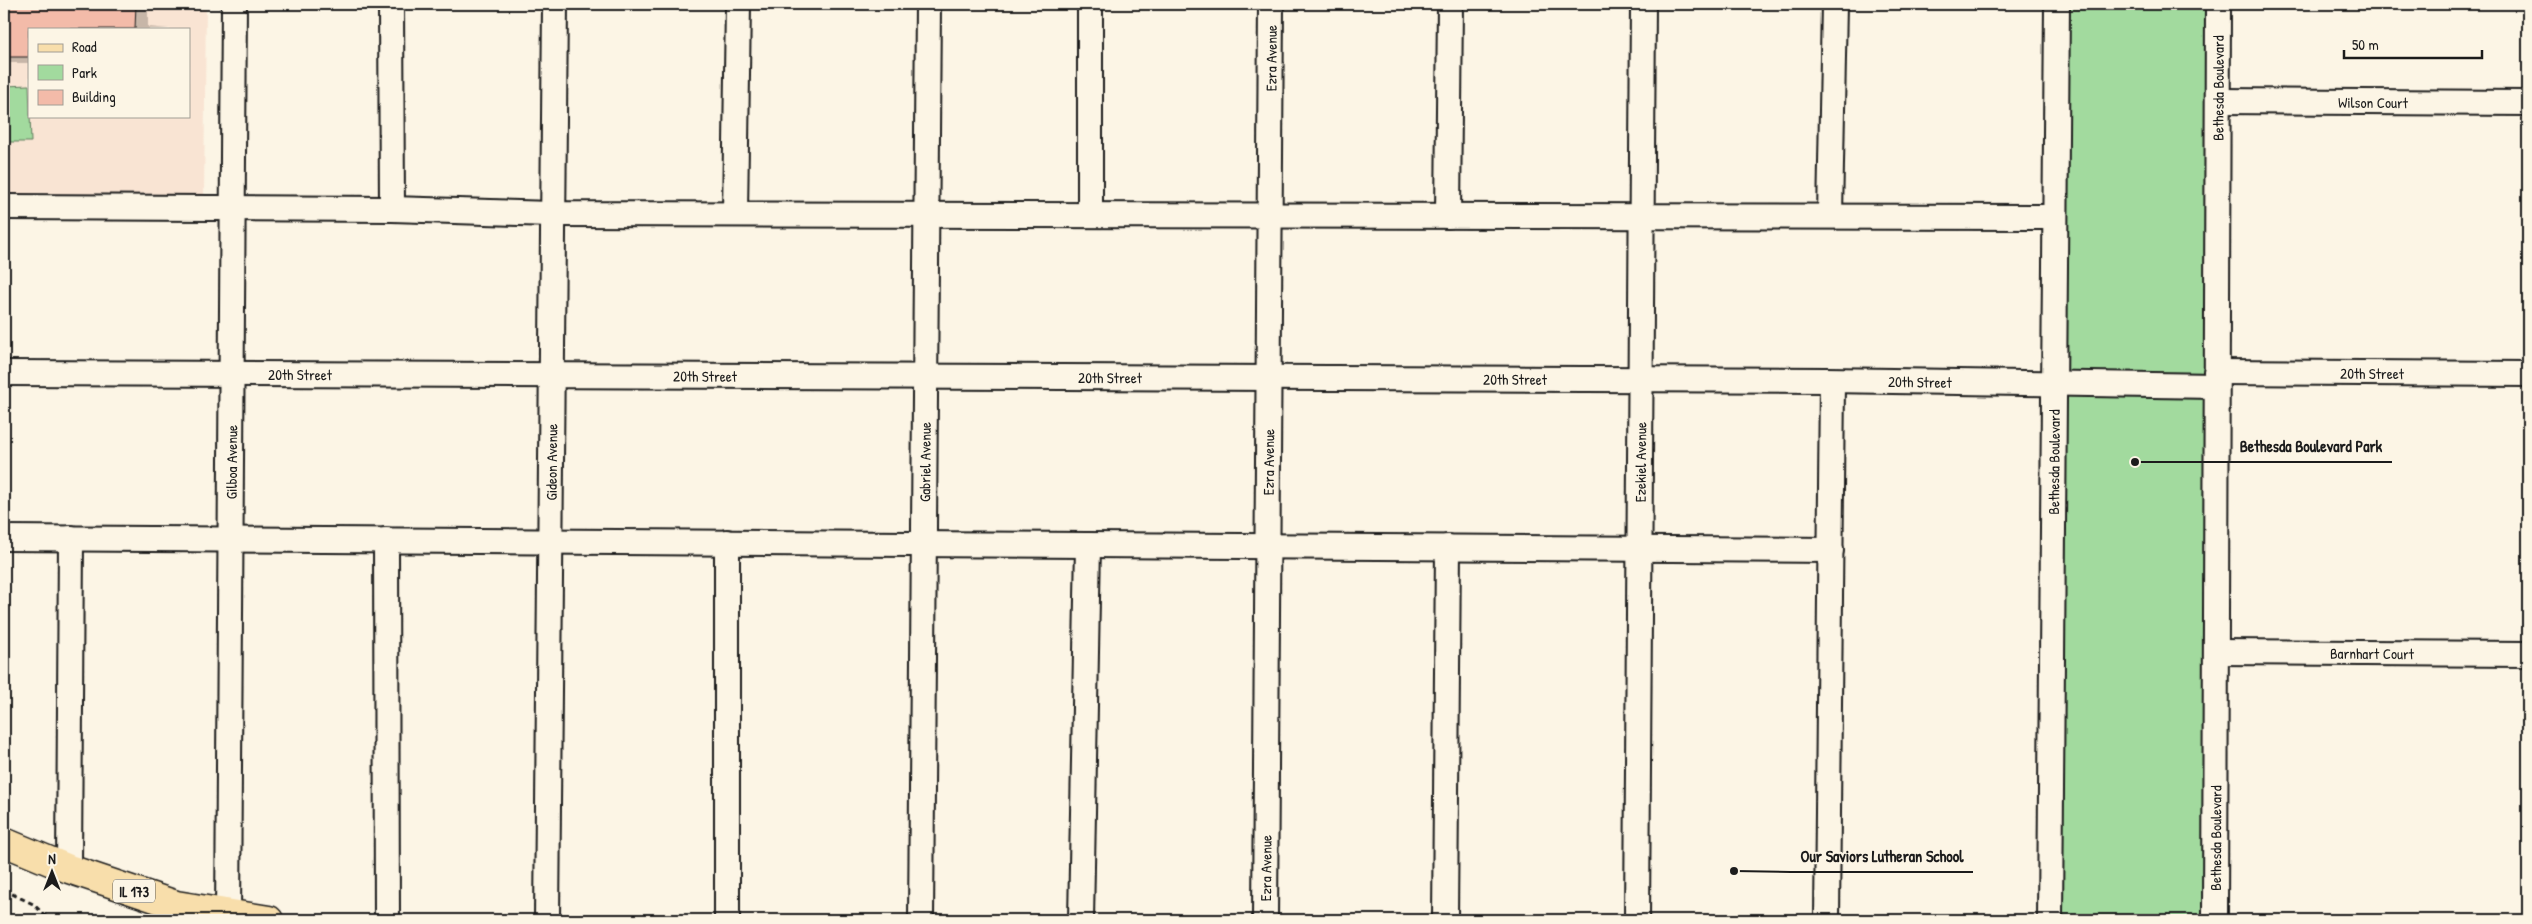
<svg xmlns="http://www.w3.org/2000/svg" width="2532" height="924" viewBox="0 0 2532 924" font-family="'Patrick Hand',sans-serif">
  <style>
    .built { fill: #f9e4d3; fill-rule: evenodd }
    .green { fill: #a2da9e; stroke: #5f7b5d }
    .shadow { fill: #0003 }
    .building { fill: #f3bba9; stroke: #1c1c1c }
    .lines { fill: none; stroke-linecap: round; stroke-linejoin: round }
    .minor-casing { stroke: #1c1c1c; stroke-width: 28 }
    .major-casing { stroke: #1c1c1c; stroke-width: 31 }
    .path { stroke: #1c1c1c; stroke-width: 3; stroke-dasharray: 5 4; stroke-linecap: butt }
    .minor { stroke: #fcf5e5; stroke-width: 24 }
    .major { stroke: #f8deab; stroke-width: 28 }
    .labels { text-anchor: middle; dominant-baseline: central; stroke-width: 4; stroke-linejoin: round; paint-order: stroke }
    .shield { fill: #fcf5e5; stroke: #5f5d58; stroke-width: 1 }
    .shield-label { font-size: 14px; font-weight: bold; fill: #1c1c1c }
    .street-label { font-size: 15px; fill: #1c1c1c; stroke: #fcf5e5 }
    .leader { fill: none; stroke: #1c1c1c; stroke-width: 2 }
    .callout-dot { fill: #1c1c1c; stroke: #fcf5e5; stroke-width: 2 }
    .callout-label { font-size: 16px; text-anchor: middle; font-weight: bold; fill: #1c1c1c; stroke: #fcf5e5; stroke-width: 4; stroke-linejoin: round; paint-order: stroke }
  </style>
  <rect width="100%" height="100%" fill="#fcf5e5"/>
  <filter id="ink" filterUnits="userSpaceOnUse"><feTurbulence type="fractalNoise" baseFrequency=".02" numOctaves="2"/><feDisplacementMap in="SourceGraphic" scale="10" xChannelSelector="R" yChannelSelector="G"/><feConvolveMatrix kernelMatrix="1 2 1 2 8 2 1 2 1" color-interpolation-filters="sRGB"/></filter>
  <g filter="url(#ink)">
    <!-- built -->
    <path class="built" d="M4 4H206L204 198 4 196ZM29 29H189V116H29Z"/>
    <!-- green -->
    <path class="green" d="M2057 4H2218L2214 920H2051Z
      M29 85 31 142H4V86Z"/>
    <!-- shadow -->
    <path class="shadow" d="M4 4H148V27L170 29H29V63H5L4 68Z"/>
    <!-- building -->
    <path class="building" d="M4 4H136L135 29H29V57H4Z"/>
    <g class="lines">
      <!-- minor casing -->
      <g class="minor-casing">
        <g id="minor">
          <path d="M391 4 392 209"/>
          <path id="s1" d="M2218 101 2528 103"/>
          <path d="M4 207 392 209 552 214 2054 217"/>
          <path d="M735 214 738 4"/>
          <path d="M1090 215V4"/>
          <path d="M1448 216 1450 4"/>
          <path d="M1830 216 1834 4"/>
          <path id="s2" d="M2216 372 2528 374"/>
          <path id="s3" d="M4 373 1827 380 2216 386"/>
          <path d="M4 538 1831 550"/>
          <path d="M386 540 387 920"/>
          <path id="s4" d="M2216 652 2528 654"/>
          <path d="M69 869 71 538"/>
          <path id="s5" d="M228 920 234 4"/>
          <path id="s6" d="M547 920 555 4"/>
          <path d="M727 920V542"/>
          <path id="s7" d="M921 920 928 4"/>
          <path d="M1081 920 1088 545"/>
          <path id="s8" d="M1265 920 1271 4"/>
          <path d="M1445 920 1448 547"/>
          <path id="s9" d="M1637 920 1643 4"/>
          <path d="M1827 920 1832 381"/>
          <path id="s10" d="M2050 920 2057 4"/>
          <path id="s11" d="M2215 920 2218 4"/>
        </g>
      </g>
      <!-- major casing -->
      <g class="major-casing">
        <path id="major" d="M4 842 69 869 176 905 269 920"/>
      </g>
      <!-- path -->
      <path class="path" d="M4 890 33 904 50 920"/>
      <!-- minor -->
      <use href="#minor" class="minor"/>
      <!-- major -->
      <use href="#major" class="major"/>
    </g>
  </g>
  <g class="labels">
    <!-- shield labels -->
    <rect class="shield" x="113" y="879.5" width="42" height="23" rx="4"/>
    <g class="shield-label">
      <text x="134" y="891">IL 173</text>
    </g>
    <!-- street labels -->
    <g class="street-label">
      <text stroke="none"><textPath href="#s8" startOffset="862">Ezra Avenue</textPath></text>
      <text stroke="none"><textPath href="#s11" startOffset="832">Bethesda Boulevard</textPath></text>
      <text stroke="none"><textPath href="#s1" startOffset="155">Wilson Court</textPath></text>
      <text stroke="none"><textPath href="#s2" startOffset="156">20th Street</textPath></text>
      <text stroke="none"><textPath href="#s3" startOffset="296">20th Street</textPath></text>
      <text stroke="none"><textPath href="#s3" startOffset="701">20th Street</textPath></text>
      <text stroke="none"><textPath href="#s3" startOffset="1106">20th Street</textPath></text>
      <text stroke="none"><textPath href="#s3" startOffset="1511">20th Street</textPath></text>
      <text stroke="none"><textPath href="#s3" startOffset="1916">20th Street</textPath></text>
      <text stroke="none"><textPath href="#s5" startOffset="458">Gilboa Avenue</textPath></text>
      <text stroke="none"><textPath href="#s6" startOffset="458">Gideon Avenue</textPath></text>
      <text stroke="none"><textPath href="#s7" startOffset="458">Gabriel Avenue</textPath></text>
      <text stroke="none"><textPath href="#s8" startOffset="458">Ezra Avenue</textPath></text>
      <text stroke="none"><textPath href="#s9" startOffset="458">Ezekiel Avenue</textPath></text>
      <text stroke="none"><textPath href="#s10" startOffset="458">Bethesda Boulevard</textPath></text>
      <text stroke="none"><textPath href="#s4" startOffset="156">Barnhart Court</textPath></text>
      <text stroke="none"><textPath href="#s11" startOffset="82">Bethesda Boulevard</textPath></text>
      <text stroke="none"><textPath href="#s8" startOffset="52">Ezra Avenue</textPath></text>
    </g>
  </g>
  <!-- callouts -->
  <path class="leader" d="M2135 462L2230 462H2392M1734 871L1791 872H1973"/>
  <g class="callout-dot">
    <circle cx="2135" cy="462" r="5"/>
    <circle cx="1734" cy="871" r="5"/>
  </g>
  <g class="callout-label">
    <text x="2311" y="452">Bethesda Boulevard Park</text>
    <text x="1882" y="862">Our Saviors Lutheran School</text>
  </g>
  <!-- margin -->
  <rect width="2532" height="924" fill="none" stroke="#fcf5e5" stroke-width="20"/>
  <rect x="10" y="10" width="2512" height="904" fill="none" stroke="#1c1c1c" stroke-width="2" filter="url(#ink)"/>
  <!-- legend -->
  <rect x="28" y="28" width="162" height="90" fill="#fcf5e5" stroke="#a29e95"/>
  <rect x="38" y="44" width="25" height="8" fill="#f8deab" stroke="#a29e95"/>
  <text x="72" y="52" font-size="15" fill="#1c1c1c">Road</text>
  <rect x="38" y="65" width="25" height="15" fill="#a2da9e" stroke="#a29e95"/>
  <text x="72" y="78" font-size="15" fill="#1c1c1c">Park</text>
  <rect x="38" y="90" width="25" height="15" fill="#f3bba9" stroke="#a29e95"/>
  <text x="72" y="102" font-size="15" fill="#1c1c1c">Building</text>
  <!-- north arrow -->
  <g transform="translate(52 872)" stroke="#fcf5e5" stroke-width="4" paint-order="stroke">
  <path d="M0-4L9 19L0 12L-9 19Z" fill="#1c1c1c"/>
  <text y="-8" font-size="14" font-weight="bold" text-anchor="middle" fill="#1c1c1c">N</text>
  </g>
  <!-- scale -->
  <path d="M2344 50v8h138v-8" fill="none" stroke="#1c1c1c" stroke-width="2.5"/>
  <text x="2352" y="50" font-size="15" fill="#1c1c1c" stroke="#fcf5e5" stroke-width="4" paint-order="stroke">50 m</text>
</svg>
